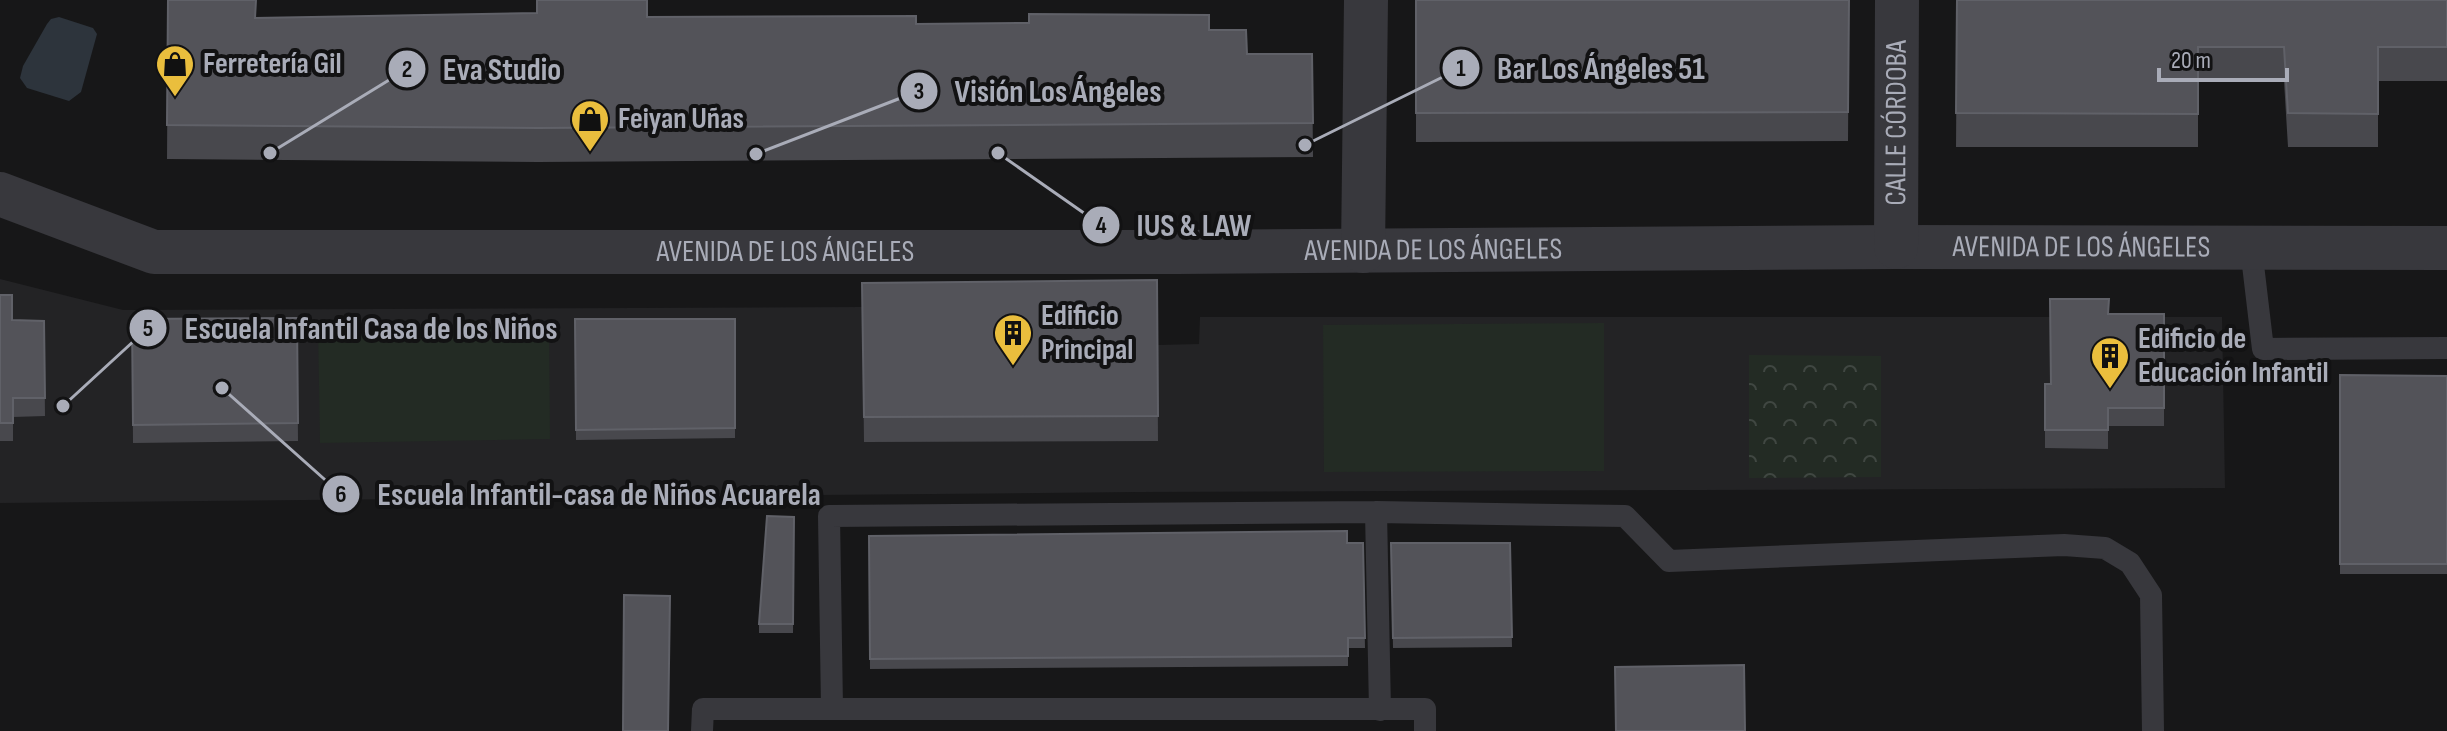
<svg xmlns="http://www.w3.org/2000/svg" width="2447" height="731" viewBox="0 0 2447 731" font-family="'Sofia Sans Condensed',sans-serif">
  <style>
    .built { fill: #232325 }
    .forest { fill: url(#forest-crowns) }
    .pitch { fill: #232b24 }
    .water { fill: #2d343c }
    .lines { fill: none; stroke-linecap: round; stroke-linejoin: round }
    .lane { stroke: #38383d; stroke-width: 22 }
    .street { stroke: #38383d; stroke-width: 44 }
    .wall { fill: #48484d }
    .building { fill: #535359; stroke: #606168; stroke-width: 2 }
    .labels { text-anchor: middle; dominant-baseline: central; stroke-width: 8; stroke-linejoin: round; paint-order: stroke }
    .poi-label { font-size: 30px; font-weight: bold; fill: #a9acb8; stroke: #121213; text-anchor: start }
    .street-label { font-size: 30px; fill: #a9acb8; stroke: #121213 }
    .leader { fill: none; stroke: #a9acb8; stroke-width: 3 }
    .callout-dot { fill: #a9acb8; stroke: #121213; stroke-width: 3 }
    .mark-label { font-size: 24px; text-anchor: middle; font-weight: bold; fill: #111 }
    .callout-label { font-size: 32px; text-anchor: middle; font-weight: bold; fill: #a9acb8; stroke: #121213; stroke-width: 8; stroke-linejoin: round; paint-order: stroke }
  </style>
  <defs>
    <pattern id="forest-crowns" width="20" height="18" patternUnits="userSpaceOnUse" patternTransform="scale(2)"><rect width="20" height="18" fill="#232b24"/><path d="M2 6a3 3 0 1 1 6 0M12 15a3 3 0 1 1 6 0" fill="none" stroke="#404742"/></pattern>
  </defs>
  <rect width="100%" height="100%" fill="#171718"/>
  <!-- built -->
  <path class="built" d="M0 279 123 310 862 307 1158 345 1199 344 1200 317H2222L2225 488 1136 492 0 503Z"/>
  <!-- forest -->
  <path class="forest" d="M1749 355 1881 356V477L1749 478Z"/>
  <!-- pitch -->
  <path class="pitch" d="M1604 323V471L1324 472 1323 325Z
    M549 324 550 439 320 443 318 327Z"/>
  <!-- water -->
  <path class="water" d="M59 17 93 28 97 34 81 92 69 101 27 88 20 78 23 66 47 24 51 19Z"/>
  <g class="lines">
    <!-- lane -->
    <path class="lane" d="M2251 248 2263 349 2447 348
      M1376 512 1380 710
      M832 708 829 516 1376 512 1625 516 1669 561 2064 545 2105 548 2130 563 2151 595 2153 731
      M702 731 703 709H1425V731"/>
    <!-- street -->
    <g class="street">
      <path id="s1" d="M0 194 154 252H1177L1896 247 2447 248"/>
      <path id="s2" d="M1896 247 1897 0"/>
      <path d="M1363 251 1366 0"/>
    </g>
  </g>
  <!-- wall -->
  <path class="wall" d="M168 0 256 18 647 17 1209 30 1247 54H1312L1313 157 538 162 167 159Z
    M1416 0H1849L1848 141 1416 142Z
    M1957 0H2447V81H2378V147H2288L2284 81H2198V147H1956Z
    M1157 280 1158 441 864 442 862 283Z
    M0 295 12 320 44 321 45 416 13 417V441H0Z
    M2109 314H2164V426H2108V449L2045 448V384H2051Z
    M297 318 298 441 133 443 132 319Z
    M575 319H735V438L576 440Z
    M2340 375 2447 376V574H2340Z
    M794 517 793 633H759V624Z
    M869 536 1363 543 1365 648H1348V666L870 669Z
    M1391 543H1510L1512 647 1393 648Z"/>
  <!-- building -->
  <path class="building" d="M168 0H256L255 18 537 13V0H647V17L916 16V24L1029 23V14L1209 15V30H1246L1247 54H1312L1313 123 538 128 167 125Z
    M1416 0H1849L1848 112 1416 113Z
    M1957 0H2447V47H2378V114L2288 113 2284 47H2198V114L1956 113Z
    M1157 280 1158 416 864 417 862 283Z
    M0 295H12V320L44 321 45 398H13V423H0Z
    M2050 299H2109L2108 314H2164V408H2108V430H2045V384H2051Z
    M297 318 298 423 133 425 132 319Z
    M575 319H735V428L576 430Z
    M2340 375 2447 376V564H2340Z
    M767 516 794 517 793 624H759Z
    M1347 531V543H1363L1365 638H1348V656L870 659 869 536Z
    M1391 543H1510L1512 637 1393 638Z
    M624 595 670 596 668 731H623Z
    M1744 665 1745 731H1616L1615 667Z"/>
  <!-- icons -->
  <defs>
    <g id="shop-pin" transform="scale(2)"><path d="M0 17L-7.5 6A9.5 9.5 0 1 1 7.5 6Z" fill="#eabe3d" stroke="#121213"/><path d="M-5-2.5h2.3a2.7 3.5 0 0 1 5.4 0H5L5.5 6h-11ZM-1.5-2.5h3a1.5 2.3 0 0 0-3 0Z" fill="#111"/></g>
    <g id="building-pin" transform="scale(2)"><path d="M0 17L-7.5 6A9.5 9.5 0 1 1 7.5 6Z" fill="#eabe3d" stroke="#121213"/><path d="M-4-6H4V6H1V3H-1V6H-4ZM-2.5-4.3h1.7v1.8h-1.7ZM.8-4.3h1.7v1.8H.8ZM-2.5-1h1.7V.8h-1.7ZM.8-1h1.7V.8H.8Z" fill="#111"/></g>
  </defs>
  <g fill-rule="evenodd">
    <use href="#shop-pin" x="175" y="64"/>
    <use href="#shop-pin" x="590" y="119"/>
    <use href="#building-pin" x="1013" y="333"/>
    <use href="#building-pin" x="2110" y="356"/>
  </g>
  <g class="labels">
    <!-- poi labels -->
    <g class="poi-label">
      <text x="203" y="64">Ferretería Gil</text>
      <text x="618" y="119">Feiyan Uñas</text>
      <text x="1041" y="316">Edificio<tspan x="1041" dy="34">Principal</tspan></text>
      <text x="2138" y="339">Edificio de<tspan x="2138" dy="34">Educación Infantil</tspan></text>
    </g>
    <!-- street labels -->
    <g class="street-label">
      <text stroke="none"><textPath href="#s2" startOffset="124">CALLE CÓRDOBA</textPath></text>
      <text stroke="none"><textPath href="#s1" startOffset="2092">AVENIDA DE LOS ÁNGELES</textPath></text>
      <text stroke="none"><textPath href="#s1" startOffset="1444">AVENIDA DE LOS ÁNGELES</textPath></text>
      <text stroke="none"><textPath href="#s1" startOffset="796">AVENIDA DE LOS ÁNGELES</textPath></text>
    </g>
  </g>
  <!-- callouts -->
  <path class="leader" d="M1305 145L1461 68M270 153L407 69M756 154L919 91M998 153L1101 225M63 406L148 328M222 388L341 494"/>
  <g class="callout-dot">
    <circle cx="1305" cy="145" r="8"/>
    <circle cx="270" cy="153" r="8"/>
    <circle cx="756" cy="154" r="8"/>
    <circle cx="998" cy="153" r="8"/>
    <circle cx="63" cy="406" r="8"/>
    <circle cx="222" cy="388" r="8"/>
    <circle cx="1461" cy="68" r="20"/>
    <circle cx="407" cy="69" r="20"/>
    <circle cx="919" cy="91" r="20"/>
    <circle cx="1101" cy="225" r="20"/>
    <circle cx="148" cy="328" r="20"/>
    <circle cx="341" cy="494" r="20"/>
  </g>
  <g class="mark-label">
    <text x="1461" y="76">1</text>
    <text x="407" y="77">2</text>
    <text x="919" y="99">3</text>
    <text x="1101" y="233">4</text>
    <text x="148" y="336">5</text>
    <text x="341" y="502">6</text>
  </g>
  <g class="callout-label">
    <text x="1601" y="79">Bar Los Ángeles 51</text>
    <text x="502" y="80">Eva Studio</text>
    <text x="1058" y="102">Visión Los Ángeles</text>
    <text x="1194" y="236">IUS &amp; LAW</text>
    <text x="371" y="339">Escuela Infantil Casa de los Niños</text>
    <text x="599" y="505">Escuela Infantil-casa de Niños Acuarela</text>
  </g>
  <!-- scale -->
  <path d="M2159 68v12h128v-12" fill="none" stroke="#a9acb8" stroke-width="4"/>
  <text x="2171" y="68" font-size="24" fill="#a9acb8" stroke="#121213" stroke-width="6" paint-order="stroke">20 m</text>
</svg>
